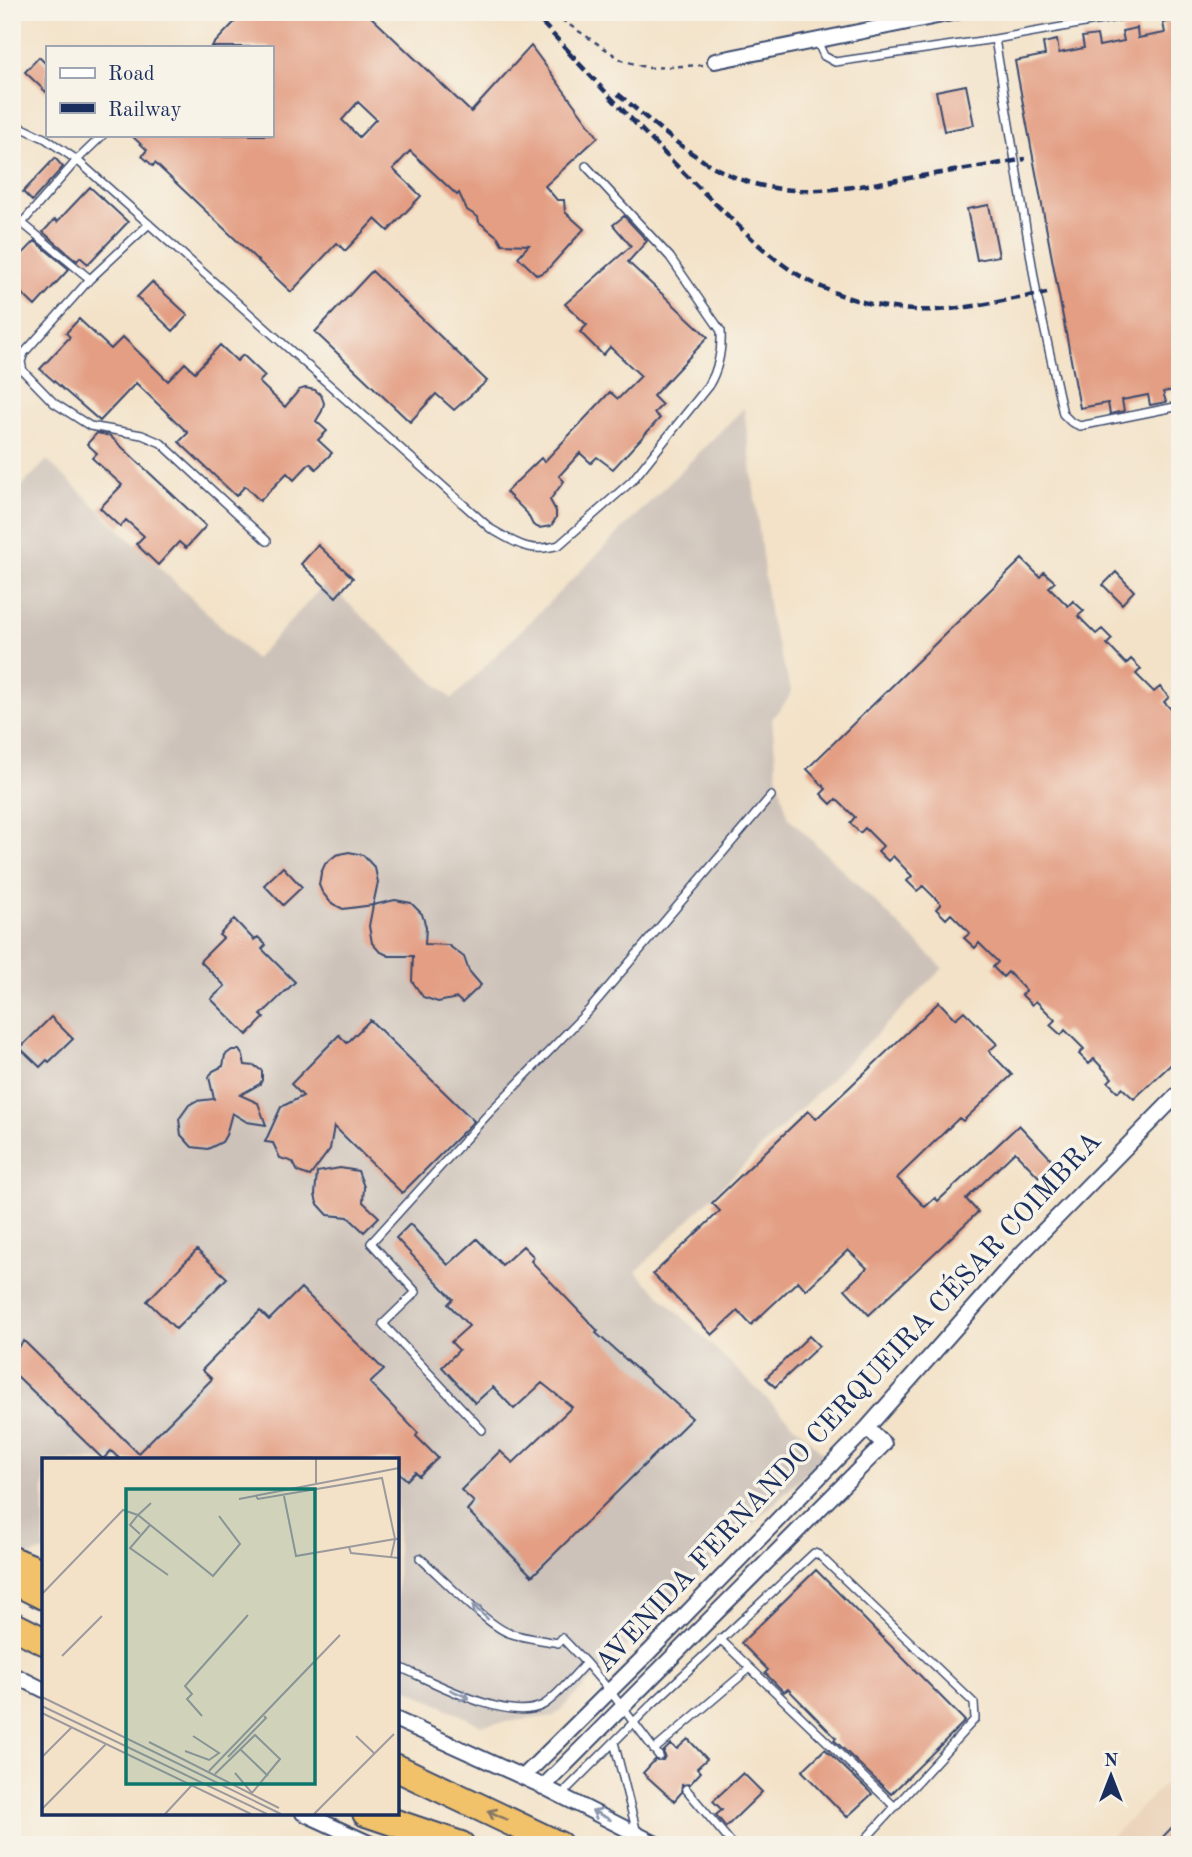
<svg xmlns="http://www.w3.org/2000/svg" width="1192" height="1857" viewBox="0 0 1192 1857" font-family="'Old Standard TT',serif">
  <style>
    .built { fill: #ebd3ba }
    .industrial { fill: #cdc2b9 }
    .building { fill: #e39e83; fill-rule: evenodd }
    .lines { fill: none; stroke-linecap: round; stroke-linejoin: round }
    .lane-casing { stroke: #3b4a6e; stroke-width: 10 }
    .street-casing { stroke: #3b4a6e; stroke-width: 18 }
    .highway-casing { stroke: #3b4a6e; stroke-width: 30 }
    .path { stroke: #3b4a6e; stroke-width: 2.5; stroke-dasharray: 5 5; stroke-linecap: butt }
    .lane { stroke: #fff; stroke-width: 7 }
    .street { stroke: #fff; stroke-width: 14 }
    .highway { stroke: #f2c26a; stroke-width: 26 }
    .rail { stroke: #1b2f5e; stroke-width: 4.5; stroke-dasharray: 10 5; stroke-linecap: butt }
    .oneway { stroke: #8d97ae }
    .oneway2 { stroke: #867864 }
    .labels { text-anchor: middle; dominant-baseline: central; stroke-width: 7; stroke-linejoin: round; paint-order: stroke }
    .street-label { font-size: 28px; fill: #1b2f5e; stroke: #f7f3e8 }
    .inset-road { fill: none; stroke: #9d9a9e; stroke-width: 2 }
    .view { fill: #0f766e; fill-opacity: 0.15; stroke: #0f766e; stroke-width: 3.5 }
    .inset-edge { fill: none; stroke: #1b2f5e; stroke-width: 3.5 }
  </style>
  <rect width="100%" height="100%" fill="#f7f3e8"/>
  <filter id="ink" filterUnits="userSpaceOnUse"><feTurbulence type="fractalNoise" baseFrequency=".0143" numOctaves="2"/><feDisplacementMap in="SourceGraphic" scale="14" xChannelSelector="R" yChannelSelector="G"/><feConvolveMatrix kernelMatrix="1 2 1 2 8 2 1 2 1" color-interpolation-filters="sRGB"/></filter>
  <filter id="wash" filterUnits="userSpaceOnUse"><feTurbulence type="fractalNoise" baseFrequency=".00686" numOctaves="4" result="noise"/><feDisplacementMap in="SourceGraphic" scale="28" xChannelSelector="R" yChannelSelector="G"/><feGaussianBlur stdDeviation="1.57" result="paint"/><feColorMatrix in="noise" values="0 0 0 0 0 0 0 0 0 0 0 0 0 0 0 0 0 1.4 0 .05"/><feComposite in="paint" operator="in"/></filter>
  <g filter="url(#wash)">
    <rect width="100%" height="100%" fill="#f3e2c8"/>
    <!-- built -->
    <path class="built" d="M1180 1768V1845H1104Z"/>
    <!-- industrial -->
    <path class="industrial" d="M744 408 770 620 791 690 788 699 772 719 777 775 788 817 943 968 636 1272 825 1455 554 1716 481 1725 397 1684V1460H44V1551L30 1556 12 1547V496L47 460 255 659 326 583 452 699Z"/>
    <g id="blocks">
      <!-- building -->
      <path class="building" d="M244 12H366L471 112 531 46 598 137 545 186 557 200H564L565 212 584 229 546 271 537 275 518 257 529 245 502 244 498 237 479 222 478 217 467 210 459 193 457 195 410 151 393 169 421 196 388 231 375 219 345 251 337 243 291 292 155 163 153 166 142 156 147 150 131 135H271V47H211ZM358 102 376 119 359 137 342 120Z
        M1177 20 1180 35V389L1163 392 1166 402 1150 405 1148 395 1122 400 1124 411 1110 414 1108 403 1080 408 1015 61 1045 55 1043 43 1057 40 1059 53 1084 48 1082 37 1097 35 1099 46 1124 41 1122 31 1137 28 1138 38 1165 33 1163 23Z
        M39 57 47 65V93L25 72Z
        M966 85 974 125 944 131 936 91Z
        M55 158 63 167 32 201 23 192Z
        M90 187 128 222 88 264 80 257 77 261 43 232 55 219 57 222Z
        M989 205 999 256 977 260 967 209Z
        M624 216 647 241 628 262 708 337 653 396 662 405 654 413 660 418 613 469 597 457 591 463 580 453 559 476 564 481 550 500 556 511V518L551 526 539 528 533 525 527 513 506 492 541 458 544 462 610 392 618 399 641 376 610 347 603 355 580 332 587 325 565 304 631 246 613 225Z
        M35 241 69 269 35 306 12 284V265Z
        M372 271 487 381 454 410 436 394 410 422 315 332Z
        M152 282 188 315 173 331 137 297Z
        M79 319 111 349 123 337 168 381 185 363 195 372 220 345 237 361 243 355 265 376 259 382 285 407 299 390 305 388 315 390 321 395 324 403 322 411 316 421 327 431 318 440 332 453 316 469 310 463 294 480 287 473 260 501 245 486 236 496 179 442 188 433 136 383 100 421 40 369 70 337 66 333Z
        M97 433 110 436 206 526 186 548 179 542 158 565 136 544 144 536 126 520 120 527 100 508 122 485 92 458 97 453 87 444Z
        M318 545 353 578 336 597 301 564Z
        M1022 559 1040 577 1044 572 1055 582 1049 587 1068 606 1073 601 1084 611 1078 616 1096 634 1102 629 1112 639 1107 644 1126 664 1131 659 1141 669 1136 674 1154 692 1160 687 1169 697 1164 702 1180 718V1056L1134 1099 1122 1088 1118 1092 1108 1082 1112 1078 1094 1059 1089 1064 1079 1054 1084 1049 1065 1030 1061 1035 1050 1025 1055 1020 1036 1001 1032 1005 1022 995 1026 991 1008 972 1003 977 993 967 998 962 979 943 975 948 964 938 970 933 951 914 946 919 936 909 941 904 923 886 917 891 907 881 912 876 893 856 888 861 878 851 883 846 865 828 860 833 850 823 855 817 836 799 831 804 821 794 826 789 807 769Z
        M1116 572 1134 591 1122 604 1103 585Z
        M349 852 363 855 375 868 378 882 373 905 343 909 331 903 322 892 319 885 321 873 325 864 336 855Z
        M283 867 302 887 283 905 264 885Z
        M395 900 411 903 422 914 426 927 425 944 448 945 464 957 469 971 481 985 462 1003 457 998 438 1002 423 997 412 981 413 956H389L379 951 372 943 369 926 373 905Z
        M234 919 254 940 258 937 266 945 262 949 295 982 261 1015 264 1018 247 1035 211 999 225 986 200 961 223 938 219 935Z
        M939 1002 955 1019 964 1011 997 1044 989 1051 1012 1075 963 1121 959 1118 897 1178 925 1207 935 1198 938 1201 1019 1125 1055 1163 1039 1177 1015 1152 966 1199 978 1212 869 1315 845 1289 867 1268 848 1250 806 1290 798 1281 751 1325 738 1311 712 1335 653 1274 720 1211 712 1203 808 1111 816 1119Z
        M51 1017 73 1039 49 1062 47 1060 40 1067 20 1048Z
        M370 1020 474 1121 402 1193 334 1126 330 1149 310 1176 298 1172 293 1162 280 1158 273 1143 265 1142 281 1107 303 1096 291 1084 339 1035 347 1043Z
        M232 1050H239L243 1056 245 1065 255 1066 262 1071V1080L260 1084 240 1095 258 1103 266 1125 247 1122 232 1113 226 1135 222 1142 208 1149 192 1147 181 1135 179 1119 189 1105 196 1101 214 1099 209 1077 213 1071 223 1066 225 1055Z
        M340 1168 358 1171 364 1187 363 1202 379 1217 364 1232 348 1217 328 1215 317 1203 315 1195 317 1172Z
        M410 1224 448 1265 477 1239 502 1265 523 1246 534 1257 531 1261 598 1331 596 1333 692 1418 532 1576 467 1510 474 1502 461 1490 500 1451 513 1463 572 1407 542 1383 514 1409 493 1387 475 1403 442 1367 459 1350 451 1342 469 1326 448 1304 453 1299 396 1238Z
        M197 1250 227 1278 176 1329 147 1301Z
        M301 1288 384 1370 370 1383 418 1433 416 1436 438 1458 419 1476 415 1472 407 1480 397 1471V1460H121L111 1451 103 1459 12 1371V1353L24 1341 138 1453 212 1379 202 1370 260 1311 269 1320Z
        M809 1336 819 1346 775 1387 766 1378Z
        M816 1570 965 1721 891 1794 834 1740 836 1738 788 1689 784 1692 765 1673 768 1670 741 1643Z
        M688 1739 707 1759 697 1768 701 1772 690 1784 682 1785 681 1793 674 1801 643 1773 655 1760H663L665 1756 663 1752 671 1744 677 1749Z
        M825 1749 872 1794 847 1817 802 1771Z
        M743 1773 762 1792 726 1827 716 1815 722 1810 713 1801Z
        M1180 1819V1845H1155Z"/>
    </g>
  </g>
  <g filter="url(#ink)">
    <use href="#blocks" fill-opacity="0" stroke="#3b4a6e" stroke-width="2"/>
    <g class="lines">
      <!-- lane casing -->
      <g class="lane-casing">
        <path id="lane" d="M995 39 1037 295 1063 414 1071 422 1080 426 1180 406
          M817 41 824 56 835 62 995 39 1146 12
          M12 123 46 139 77 160 103 135
          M149 224 90 279 24 353 21 362 23 371 54 403 90 426 142 435 161 443 267 541
          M90 279 22 223 77 160 491 529C516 543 530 554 559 545L632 481 709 385C719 368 722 351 721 331L670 257 586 166
          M482 1430 383 1324 416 1292 371 1243 490 1112 589 1010 771 796
          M720 1639 895 1807
          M586 1663 610 1691 659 1756
          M397 1666C430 1680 508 1724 543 1705 557 1697 574 1675 586 1663L562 1638 558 1643C542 1640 524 1638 509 1633 488 1626 439 1575 420 1558
          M614 1742 637 1833
          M654 1750 750 1668
          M686 1789 733 1845
          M561 1795 650 1706 814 1553 819 1555 974 1703 975 1719 860 1845"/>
      </g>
      <!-- street casing -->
      <g class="street-casing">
        <path id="street" d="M715 61 957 12
          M12 1674 44 1690
          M397 1720 536 1783 658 1845
          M523 1777 650 1651 867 1428 1019 1256 1180 1092
          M543 1787 884 1444 867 1428
          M303 1813 373 1845"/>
      </g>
      <!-- highway casing -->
      <g class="highway-casing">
        <path id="highway" d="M12 1560 44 1573
          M12 1580 44 1596
          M12 1625 44 1641
          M397 1768 559 1845
          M366 1813 461 1845"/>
      </g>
      <!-- path -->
      <path class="path" d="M555 12 562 20 622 60 648 68 703 65"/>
      <!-- lane -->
      <use href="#lane" class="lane"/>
      <!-- street -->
      <use href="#street" class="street"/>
      <!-- highway -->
      <use href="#highway" class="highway"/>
      <!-- rail -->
      <path class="rail" d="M532 12 575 58
        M568 52C618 105 668 159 721 209 741 228 761 249 785 266 816 288 855 303 893 308 944 316 997 301 1047 293
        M618 94C657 126 696 164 745 181 798 199 855 187 909 178 947 172 986 166 1025 159"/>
    </g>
    <!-- one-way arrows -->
    <defs><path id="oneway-shaft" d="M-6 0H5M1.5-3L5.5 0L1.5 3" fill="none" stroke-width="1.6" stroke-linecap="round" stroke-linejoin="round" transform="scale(1.75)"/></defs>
    <g class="oneway">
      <use href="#oneway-shaft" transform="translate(480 1612) rotate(-138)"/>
      <use href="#oneway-shaft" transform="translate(460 1694) rotate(24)"/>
      <use href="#oneway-shaft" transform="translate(601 1815) rotate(-153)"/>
    </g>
    <use class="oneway2" href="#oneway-shaft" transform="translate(497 1815) rotate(-155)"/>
  </g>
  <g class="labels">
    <!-- street labels -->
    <g class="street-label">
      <text transform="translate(849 1403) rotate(-47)">AVENIDA FERNANDO CERQUEIRA CÉSAR COIMBRA</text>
    </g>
  </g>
  <!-- overview -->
  <g transform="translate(42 1458)">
    <rect width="357" height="357" fill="#f3e2c8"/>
    <path class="inset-road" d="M274 1V25M214 38 216 41 340 20 353 81H357M242 38 254 98 353 81 349 99M197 41 357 10M108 67 88 90 126 117M98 76 88 67 96 57 171 118 198 86 177 58M307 89 309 95 357 100M0 136 81 52 96 57 109 45M20 198 60 158M0 239 239 356M0 248 225 356M0 255 209 356M160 258 145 241 150 236 143 228 206 157M314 278 333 296M107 284 237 350M198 291 226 318M143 293 167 302 177 295 151 278M0 299 30 269M186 299 224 260 222 258M167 313 298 177M173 316 213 277 238 301 210 335 193 315M0 351 64 286M123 356 150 327M272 356 352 276"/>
    <path class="view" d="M84 31H273V326H84Z"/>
    <rect width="357" height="357" class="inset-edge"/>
  </g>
  <!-- margin -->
  <rect width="1192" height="1857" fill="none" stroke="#f7f3e8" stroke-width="42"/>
  <!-- legend -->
  <rect x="46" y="46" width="228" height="91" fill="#f7f3e8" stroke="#9fa5b1" stroke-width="2"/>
  <rect x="60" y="68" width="35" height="10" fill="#ffffff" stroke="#9fa5b1" stroke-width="2"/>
  <text x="108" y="80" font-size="21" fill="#1b2f5e">Road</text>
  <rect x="60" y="103" width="35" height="10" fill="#1b2f5e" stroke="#9fa5b1" stroke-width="2"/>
  <text x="108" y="116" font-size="21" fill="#1b2f5e">Railway</text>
  <!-- north arrow -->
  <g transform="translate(1111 1776)" stroke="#f7f3e8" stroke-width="5" paint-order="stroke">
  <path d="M0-5L12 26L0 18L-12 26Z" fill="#1b2f5e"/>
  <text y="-10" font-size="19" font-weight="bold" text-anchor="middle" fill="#1b2f5e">N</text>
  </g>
</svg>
